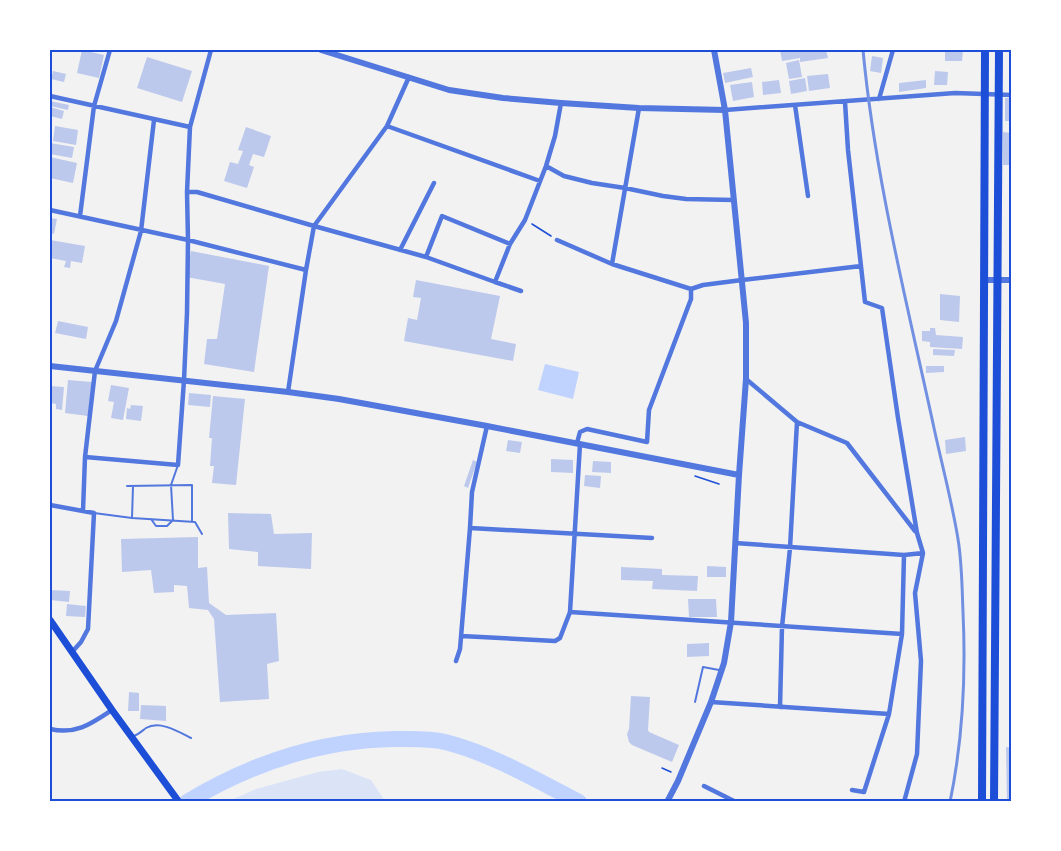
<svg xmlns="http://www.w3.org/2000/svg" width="1061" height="851" viewBox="0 0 1061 851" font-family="'Exo 2',sans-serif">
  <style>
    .green { fill: #dbe4f7 }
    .water { fill: #bfd3fe }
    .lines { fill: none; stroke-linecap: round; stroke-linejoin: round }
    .river { stroke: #bfd3fe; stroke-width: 16 }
    .building { fill: #bdc9ec }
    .path { stroke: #1d4ed8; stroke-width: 1.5 }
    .service { stroke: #5277de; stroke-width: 2 }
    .minor { stroke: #5277de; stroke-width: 4.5 }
    .tertiary { stroke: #5277de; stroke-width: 6 }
    .secondary { stroke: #1d4ed8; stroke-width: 7 }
    .trunk { stroke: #1d4ed8; stroke-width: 8 }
    .rail { stroke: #7290e2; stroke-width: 3 }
    .neatline { fill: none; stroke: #1d4ed8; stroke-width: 2 }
  </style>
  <rect width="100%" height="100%" fill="#f2f2f2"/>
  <!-- green -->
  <path class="green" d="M342 769 371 780 385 801H229L256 789 318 772Z"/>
  <!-- water -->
  <path class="water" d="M545 364 579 372 573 399 538 390Z"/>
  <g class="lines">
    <!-- river -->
    <path class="river" d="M187 802C250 764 321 740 395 739 411 739 429 738 445 742 490 753 538 781 579 802"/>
  </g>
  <!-- building -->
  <path class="building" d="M82 50 104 55 99 78 77 73Z
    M780 50H826L828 58 800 62V58L782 61Z
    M945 50H963L962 61H945Z
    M872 56 883 58 881 73 870 71Z
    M147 57 192 71 182 102 137 88Z
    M799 60 802 77 789 79 786 63Z
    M751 68 753 77 725 83 723 73Z
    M53 71 66 74 64 82 51 79Z
    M935 71 948 72 947 85H934Z
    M828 74 830 88 809 91 807 76Z
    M805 78 807 91 791 94 789 81Z
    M779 80 781 93 763 95 762 82Z
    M926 80V88L899 92V83Z
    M752 82 754 97 733 101 730 85Z
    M1005 98H1012V121H1005Z
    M50 101 69 105 68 110 50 106Z
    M50 107 64 111 62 119 50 116Z
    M55 126 78 130 76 145 53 141Z
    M246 127 271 136 264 157 253 154 249 165 254 167 247 188 224 181 230 162 238 164 243 151 238 150Z
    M1003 132 1012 133V165H1003Z
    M50 143 74 147 72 158 50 154Z
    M50 157 77 163 73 183 50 178Z
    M50 218 57 219 54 234 50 233Z
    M50 240 85 246 82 263 71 261 70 268 64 267 66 261 50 258Z
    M191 251 269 266 254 372 204 364 207 339H217L225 284 186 277Z
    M416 280 500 296 491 339 516 344 513 361 404 341 408 318 417 320 421 298 413 297Z
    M940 294 960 296 959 322 940 320Z
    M58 321 88 327 86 339 55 333Z
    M930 328H935L936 335 963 337 962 349 930 347V342L922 341V331H930Z
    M933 349 955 350 954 356 933 355Z
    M926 366H944V372L926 373Z
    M68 380 92 382 88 416 65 413Z
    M111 385 129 388 123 420 111 418 114 402 108 401Z
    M50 386 64 387 62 410 56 409V404L50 403Z
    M189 393 211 395 210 407 188 405Z
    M213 396 245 399 236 485 212 483 214 466H210L212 438H209Z
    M131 405 143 406 141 421 126 419 127 408 130 409Z
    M965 437 966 451 946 454 945 440Z
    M508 440 522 442 520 453 506 451Z
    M551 459 573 460V473L551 472Z
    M473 460 477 462 468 488 464 486Z
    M593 461 611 462V473L592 472Z
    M585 475 601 476 600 488 584 486Z
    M228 513 271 514 274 534 312 533 311 569 258 566V552L229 549Z
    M198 537V568L207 567 209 603 226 615 276 613 279 661 267 664 269 699 220 702 214 619 208 610 189 608 187 586 174 585V592L154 593 151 570 122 572 121 539Z
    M707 566 726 567V577H707Z
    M621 567 662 569V575L698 576 697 591 652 589 653 581 621 580Z
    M50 590 70 591 69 602 50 600Z
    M688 599H716L717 617H689Z
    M67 604 86 606 85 617 66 616Z
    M709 643V656L687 657V644Z
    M129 692 139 693V711H128Z
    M631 696 650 697 648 730 649 732 679 745 672 762 632 745 629 742 627 734 629 729Z
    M141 705 166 706V721L140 719Z
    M1006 747 1012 748V802H1007Z"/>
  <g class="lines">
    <!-- path -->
    <path class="path" d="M532 224 551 236
      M695 476 719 484
      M662 768 671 772"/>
    <!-- service -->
    <path class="service" d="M127 486 192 485V521
      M94 513 132 518 195 522 202 534
      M132 518 133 486
      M151 519 156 526H167L173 520 171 485 178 465
      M695 702 703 667 719 670
      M134 736C139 734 142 731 146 728 160 720 179 732 191 738"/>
    <!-- minor -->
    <path class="minor" d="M50 96 190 127
      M879 99 893 50
      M845 102 848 150 865 302 882 308 898 418 917 533 923 553 915 593 921 661 917 754 904 802
      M795 105 808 196
      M725 110 955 93 1012 95
      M387 126 540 181
      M546 166 564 176 592 183 625 188 663 196 686 199 734 200
      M187 192H197L314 226 426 257 495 282 510 244 525 220 546 166 555 136 561 103
      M50 210 188 240 306 270
      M80 216 94 106 110 50
      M557 240 612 264 691 289 703 285 742 280 861 266
      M400 250 434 183
      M426 257 442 216 510 244
      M612 264 639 108
      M495 282 521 291
      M746 379 797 422 847 443 915 531
      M288 392 306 270 314 226 387 126 409 77
      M577 443 580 432 587 429 647 442 649 410 691 299V289
      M85 457 178 465 184 380 187 313 188 240 187 192 190 127 211 50
      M50 505 94 513 88 629 81 642 72 652
      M83 511 85 457 95 371 116 321 141 231 154 120
      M470 528 652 538
      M735 543 904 555 902 634 889 714 864 792 852 790
      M904 555 923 553
      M570 612 902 634
      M461 636 555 641 560 638 570 612 580 444
      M456 661 460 649 470 528 472 492 487 426
      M711 702 889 714
      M780 707 782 627 790 548 797 422
      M50 729C76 735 91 724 112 710
      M704 786 736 802"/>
    <!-- tertiary -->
    <path class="tertiary" d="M321 50 449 90 503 98 561 103 639 108 725 110
      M985 280H1012
      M50 366 288 392 339 399 487 426 739 475
      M667 802 678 781 711 702 724 663 731 622 739 475 746 379V323L725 110 714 50"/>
    <!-- secondary -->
    <path class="secondary" d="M50 620 112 710 179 802"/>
    <!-- trunk -->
    <path class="trunk" d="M982 802 985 50
      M994 802 999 50"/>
    <!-- rail -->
    <path class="rail" d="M863 50C875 178 907 303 934 428 942 465 952 502 958 539 962 563 962 588 963 612 966 676 963 739 950 802"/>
  </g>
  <!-- border -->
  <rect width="1061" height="851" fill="none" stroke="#ffffff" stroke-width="102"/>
  <rect x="51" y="51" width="959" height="749" class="neatline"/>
</svg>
